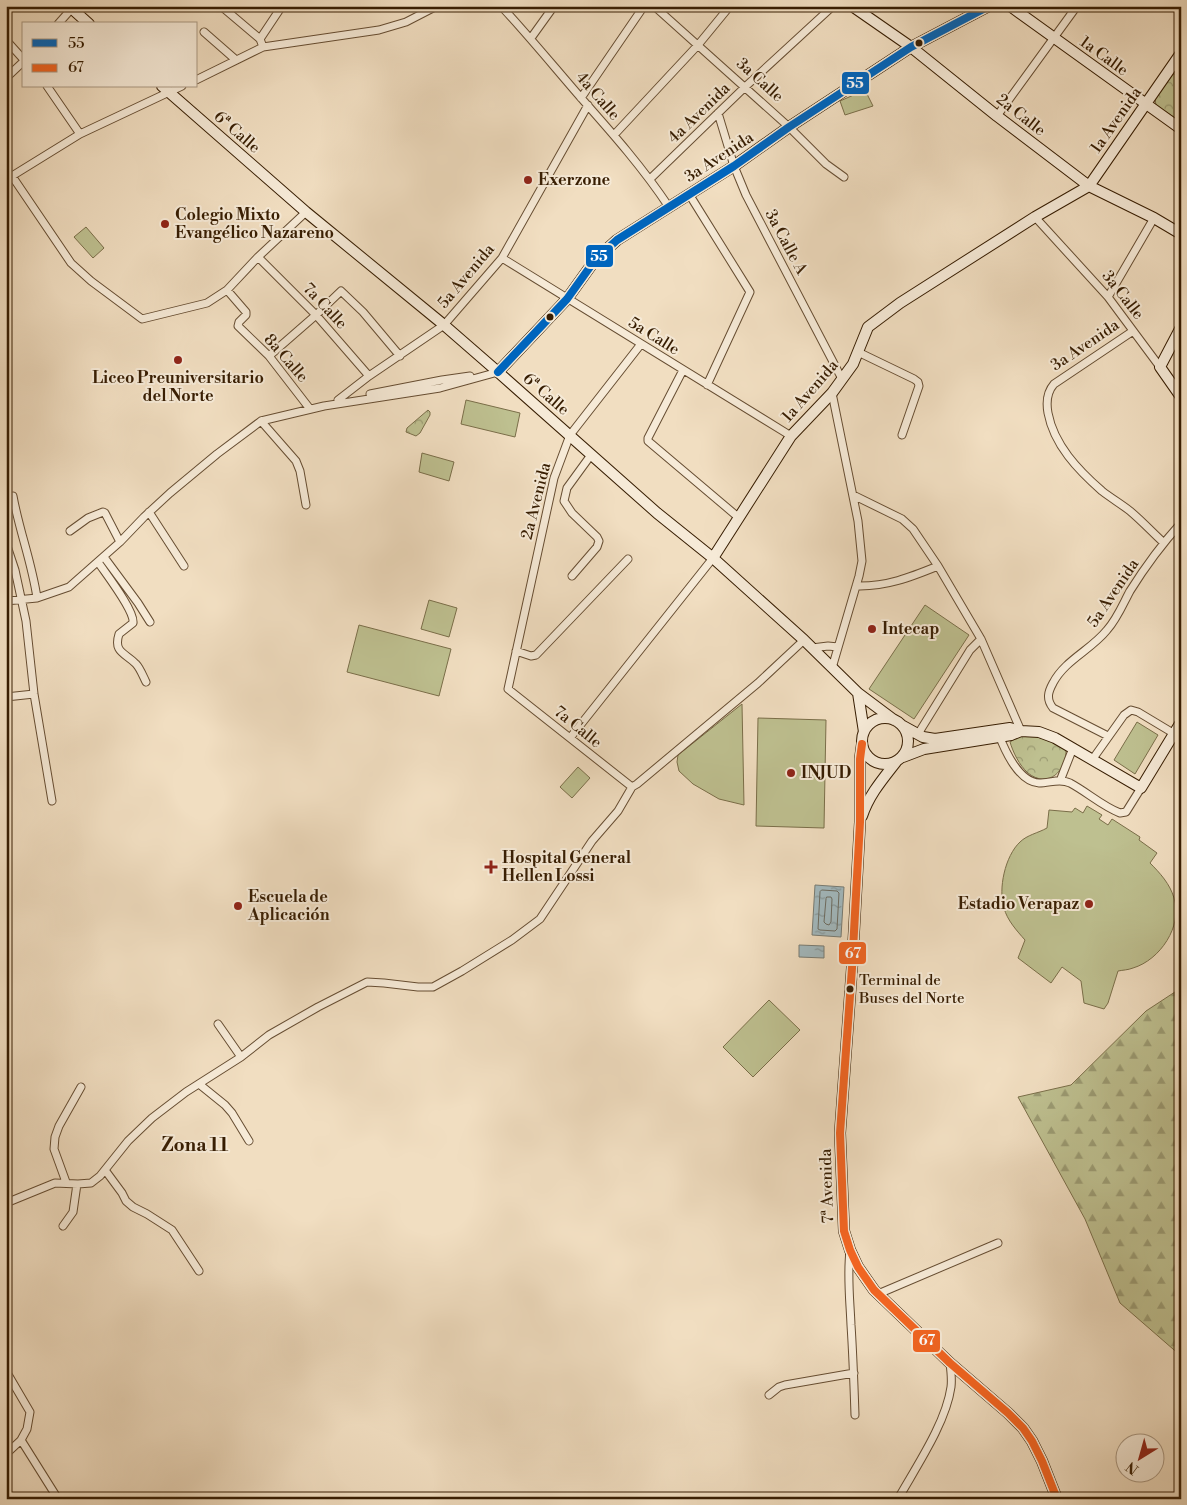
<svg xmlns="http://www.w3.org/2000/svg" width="1187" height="1505" viewBox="0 0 1187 1505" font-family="'Libre Bodoni',serif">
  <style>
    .forest { fill: url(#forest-firs); stroke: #7a6e49 }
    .park { fill: url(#park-crowns); stroke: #7a6e49 }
    .pitch { fill: #bec090; stroke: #7a6e49 }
    .water { fill: url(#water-ripples); stroke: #777b73 }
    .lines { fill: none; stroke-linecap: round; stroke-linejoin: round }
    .shore { stroke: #6c6b60; stroke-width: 1 }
    .street-casing { stroke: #664d32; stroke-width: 9 }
    .secondary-casing { stroke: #371d02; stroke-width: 12 }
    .street { stroke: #f6ead7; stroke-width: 7 }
    .secondary { stroke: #f6ead7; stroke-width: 10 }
    .bus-1-casing { stroke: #f6ead7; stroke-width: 11 }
    .bus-2-casing { stroke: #f6ead7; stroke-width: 11 }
    .bus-1 { stroke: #0065bd; stroke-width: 8 }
    .bus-2 { stroke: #f26522; stroke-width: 8 }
    .bus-dot { fill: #371d02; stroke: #f6ead7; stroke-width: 2 }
    .poi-dot { fill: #8f2418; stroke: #f6ead7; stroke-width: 2 }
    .labels { text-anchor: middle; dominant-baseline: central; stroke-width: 4; stroke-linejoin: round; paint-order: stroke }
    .bus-label { font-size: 15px; fill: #371d02; stroke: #f6ead7; text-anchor: start }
    .street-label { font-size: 16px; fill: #371d02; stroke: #f6ead7 }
    .poi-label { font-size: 16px; font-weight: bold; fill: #371d02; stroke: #f6ead7; text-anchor: start }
    .quarter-label { font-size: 19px; font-weight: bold; fill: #371d02; stroke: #f6ead7 }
    .line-badge { stroke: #f6ead7; stroke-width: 2 }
    .badge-label { font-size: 14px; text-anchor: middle; font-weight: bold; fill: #fff }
  </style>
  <defs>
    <pattern id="forest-firs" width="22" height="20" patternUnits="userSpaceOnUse" patternTransform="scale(1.25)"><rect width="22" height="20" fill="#bec090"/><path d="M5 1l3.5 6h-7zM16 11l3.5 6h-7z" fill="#9b9b73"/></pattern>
    <pattern id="park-crowns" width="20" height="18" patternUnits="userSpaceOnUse" patternTransform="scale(1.25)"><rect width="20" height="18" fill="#bec090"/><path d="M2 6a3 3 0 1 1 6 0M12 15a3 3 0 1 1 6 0" fill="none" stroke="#9b9b73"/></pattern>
    <pattern id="water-ripples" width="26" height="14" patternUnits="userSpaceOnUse" patternTransform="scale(1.25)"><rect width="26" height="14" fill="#a2b9bf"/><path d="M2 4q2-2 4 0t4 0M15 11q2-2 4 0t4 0" fill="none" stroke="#859699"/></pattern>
  </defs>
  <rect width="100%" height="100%" fill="#f1dec1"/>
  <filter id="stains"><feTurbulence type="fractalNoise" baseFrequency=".004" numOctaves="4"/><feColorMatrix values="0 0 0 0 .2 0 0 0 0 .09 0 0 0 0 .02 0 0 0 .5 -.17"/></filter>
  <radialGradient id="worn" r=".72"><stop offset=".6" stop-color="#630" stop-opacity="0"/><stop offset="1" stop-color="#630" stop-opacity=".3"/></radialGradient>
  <!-- forest -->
  <path class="forest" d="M1181 988V1356L1120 1303 1085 1219 1018 1097 1071 1085 1146 1011Z"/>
  <!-- park -->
  <path class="park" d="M1171 74H1176L1181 78V122L1156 105 1155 99Z
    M428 410 430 412V415L420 433 416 436 406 432 407 428Z
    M1031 735 1048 739 1066 749C1067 771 1048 789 1028 773 1019 765 1013 752 1010 742L1018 737Z"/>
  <!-- pitch -->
  <path class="pitch" d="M865 90 873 106 845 115 840 101Z
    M86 227 104 248 93 258 74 237Z
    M466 400 520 413 515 437 461 424Z
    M422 453 454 462 449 481 419 472Z
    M429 600 457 608 449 637 421 629Z
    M925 605 969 635 914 719 869 689Z
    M359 625 451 649 439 696 347 672Z
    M742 704 744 805 719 799 693 784 679 771 677 762 678 755Z
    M758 718 826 720 824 828 756 826Z
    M1137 722 1158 735 1135 774 1114 760Z
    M578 767 590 778 572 798 560 787Z
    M1087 806 1102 815 1099 819 1108 825 1112 819 1140 837 1139 840 1157 853 1150 863C1160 873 1170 884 1174 898 1183 926 1160 960 1133 968 1128 970 1123 970 1118 971L1108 1003 1104 1009 1084 1003 1081 981 1062 967 1051 983 1018 958 1025 940C1017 931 1007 920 1004 908 998 889 1005 856 1020 842 1027 835 1038 833 1047 828L1049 810 1072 812 1075 808 1083 813Z
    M769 1000 800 1030 753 1077 723 1047Z"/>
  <!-- water -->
  <path class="water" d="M815 885 844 887 841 937 812 935Z
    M799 945 824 946V958L799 957Z"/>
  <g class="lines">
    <!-- shore -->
    <path class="shore" d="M822 890 837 891 839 893 837 929 835 931 820 930 818 929 820 892Z
      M827 897H831L832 899 831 922 829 925 826 924 824 922 826 899Z"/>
    <!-- street casing -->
    <g class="street-casing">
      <path id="street" d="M221 6 260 39 263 47
        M501 6C529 36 555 68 582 99 613 134 643 168 669 207
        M654 6 789 127 826 164 844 177
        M58 24 74 6
        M204 32 236 60
        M531 38 554 6
        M260 39 282 6
        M6 40 24 60
        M6 78 24 61
        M196 80 263 47 379 30 406 22 437 6
        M47 86 80 134
        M581 98 644 6
        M718 113 734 166 746 195 842 379
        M997 116 1077 6
        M614 135 698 45 730 6
        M6 173 12 176 71 263 91 281 142 319 207 303 227 290 258 257 306 212
        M650 179 745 87 833 6
        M6 181 12 176 80 134 182 86
        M689 194 750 292 707 385
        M1035 217 1108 297 1160 367
        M258 257 316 315 369 376
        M502 258 791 436
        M227 290 246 312V315L239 322 238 326 269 356 310 409
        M1108 297 1154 218
        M1133 331 1054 384C1047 392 1046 402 1048 413 1054 445 1078 470 1102 491 1111 498 1121 504 1130 511 1142 521 1153 533 1164 543
        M858 352 914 379 918 382 919 386 902 435
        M269 356 316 315 341 291 363 312 400 356
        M683 370 648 438V441L738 517
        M832 393 858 521 862 561 859 576 832 668
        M370 394 442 380 470 376
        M338 400 369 376 444 325 502 258 588 105
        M261 421 296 461 300 471 306 505
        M853 495 902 519 913 529 938 566 981 639 1021 731
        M13 496C19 530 32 563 37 598
        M149 512 184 566
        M70 531 88 518 103 512 105 513 120 542
        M6 543 15 570 26 621 34 694 52 801
        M104 557 138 603 150 622
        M98 562C106 574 135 611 133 623L119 634C113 653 126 653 136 664 140 668 143 676 146 682
        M572 576 597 547 599 541 597 537 572 513 564 501 567 488 591 455
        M856 586C886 587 911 577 938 566
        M6 601 37 598 69 587 120 542 144 517 170 493 217 454 261 421 324 406 440 388 498 372
        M812 648 828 646 838 647
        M516 651 531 656 536 655 628 559
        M6 697 34 694
        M918 734 970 650 981 639
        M999 735C1005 751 1019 782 1039 783 1050 783 1060 778 1070 783 1087 792 1102 806 1120 813L1126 812 1141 788
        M1108 736 1053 708C1046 699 1048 692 1053 683 1065 660 1091 650 1107 630 1117 619 1123 604 1130 591 1145 567 1162 544 1181 523
        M570 738 713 558
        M1092 760 1124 715 1131 710 1138 712 1173 733
        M1060 781 1073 748
        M632 787 508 689 554 478 570 435 641 344
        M218 1024 241 1057
        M199 1084 225 1105 232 1113 249 1141
        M105 1170 122 1193 126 1201 133 1207 147 1214 172 1230 199 1271
        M66 1182 54 1149 55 1137 59 1126 81 1087
        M6 1203 55 1183 78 1184 91 1183 100 1176 128 1141 152 1118 186 1092 241 1057 269 1035 318 1007 367 982 384 983 418 987H433L462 971 512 940 540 919 592 841 618 811 632 787 637 784 758 683 804 640
        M63 1226 73 1212 77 1184
        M850 1251C847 1276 850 1300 851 1325 853 1355 854 1385 855 1415
        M878 1294 998 1243
        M6 1371 30 1412 27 1429 21 1440 6 1454
        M769 1395 779 1387 785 1385 854 1373
        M21 1440 58 1499
        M898 1499C916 1467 946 1423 951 1387 952 1379 951 1371 950 1363"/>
    </g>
    <!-- secondary casing -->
    <g class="secondary-casing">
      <path id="secondary" d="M69 6 89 24
        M852 6 911 47 997 116 1089 186 1154 218 1181 234
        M1010 6 1181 129
        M162 86 306 212 444 325 498 372 657 513 713 558 804 640 858 693 894 720
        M1181 327 1160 367 1181 397
        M498 372 567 299 595 260 617 240 734 166 789 127 911 47 989 6
        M713 558 791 436 832 393 853 364 868 327 900 303 1035 217 1089 186 1181 53
        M858 693 864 732
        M862 741a23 23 0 1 1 46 0a23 23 0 1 1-46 0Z
        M903 726 923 737 935 739 1010 728 1021 731 1039 732 1055 738 1141 788 1181 722
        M862 744 860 759V822L852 968 840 1133 844 1231 850 1250 858 1267 874 1290 950 1363 1008 1413 1023 1428 1032 1441 1042 1461 1057 1499
        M903 757 924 749 1011 735 1021 731
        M862 816C869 795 882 780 896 762"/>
    </g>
    <!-- street -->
    <use href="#street" class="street"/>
    <!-- secondary -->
    <use href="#secondary" class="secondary"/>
    <!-- bus-1 casing -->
    <g class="bus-1-casing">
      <path id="bus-1" d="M498 372 567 299 595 260 617 240 734 166 789 127 911 47 989 6"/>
    </g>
    <!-- bus-2 casing -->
    <g class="bus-2-casing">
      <path id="bus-2" d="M862 744 860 759V822L852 968 840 1133 844 1231 850 1250 858 1267 874 1290 950 1363 1008 1413 1023 1428 1032 1441 1042 1461 1057 1499"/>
    </g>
    <!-- bus-1 -->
    <use href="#bus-1" class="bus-1"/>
    <!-- bus-2 -->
    <use href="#bus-2" class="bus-2"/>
  </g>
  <!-- markers -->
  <g class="bus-dot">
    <circle cx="919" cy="43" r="4.5"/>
    <circle cx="550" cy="317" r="4.5"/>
    <circle cx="850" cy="989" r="4.5"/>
  </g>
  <g class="poi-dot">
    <circle cx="528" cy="180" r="5"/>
    <circle cx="165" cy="224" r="5"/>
    <circle cx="178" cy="360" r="5"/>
    <circle cx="872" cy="629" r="5"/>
    <circle cx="791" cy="773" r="5"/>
    <path d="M488.5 859.5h5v5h5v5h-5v5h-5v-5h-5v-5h5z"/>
    <circle cx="1089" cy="904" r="5"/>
    <circle cx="238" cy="906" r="5"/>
  </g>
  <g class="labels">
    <!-- bus labels -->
    <g class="bus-label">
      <text x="859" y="980">Terminal de<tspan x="859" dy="18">Buses del Norte</tspan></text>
    </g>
    <!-- street labels -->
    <g class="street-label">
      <text transform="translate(1104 56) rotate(36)">1a Calle</text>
      <text transform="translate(760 80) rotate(42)">3a Calle</text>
      <text transform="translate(598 96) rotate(49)">4a Calle</text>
      <text transform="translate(699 113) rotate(-44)">4a Avenida</text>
      <text transform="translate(1021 115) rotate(38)">2a Calle</text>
      <text transform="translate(1116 120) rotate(-55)">1a Avenida</text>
      <text transform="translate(237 132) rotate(41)">6ª Calle</text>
      <text transform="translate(719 157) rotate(-33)">3a Avenida</text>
      <text transform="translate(786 242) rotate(62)">3a Calle A</text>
      <text transform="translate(466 276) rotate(-50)">5a Avenida</text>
      <text transform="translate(1123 295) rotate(52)">3a Calle</text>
      <text transform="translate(325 306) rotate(47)">7a Calle</text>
      <text transform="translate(654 336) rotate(32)">5a Calle</text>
      <text transform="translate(1085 345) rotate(-34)">3a Avenida</text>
      <text transform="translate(286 358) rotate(49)">8a Calle</text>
      <text transform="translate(810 391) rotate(-49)">1a Avenida</text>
      <text transform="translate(546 394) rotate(41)">6ª Calle</text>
      <text transform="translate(536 501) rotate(-76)">2a Avenida</text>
      <text transform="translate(1113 593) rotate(-56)">5a Avenida</text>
      <text transform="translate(578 727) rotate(39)">7a Calle</text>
      <text transform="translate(827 1186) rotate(-92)">7ª Avenida</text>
    </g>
    <!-- poi labels -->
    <g class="poi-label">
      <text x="538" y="180">Exerzone</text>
      <text x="175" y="215">Colegio Mixto<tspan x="175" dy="18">Evangélico Nazareno</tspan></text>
      <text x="178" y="378" text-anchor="middle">Liceo Preuniversitario<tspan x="178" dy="18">del Norte</tspan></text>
      <text x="882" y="629">Intecap</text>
      <text x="801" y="773">INJUD</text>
      <text x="502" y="858">Hospital General<tspan x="502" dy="18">Hellen Lossi</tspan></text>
      <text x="248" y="897">Escuela de<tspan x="248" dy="18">Aplicación</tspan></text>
      <text x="1079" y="904" text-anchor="end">Estadio Verapaz</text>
    </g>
    <!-- quarter labels -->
    <g class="quarter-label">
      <text x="195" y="1145">Zona 11</text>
    </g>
  </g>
  <g class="line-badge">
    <rect x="841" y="71" width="29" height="24" rx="5" fill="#0065bd"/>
    <rect x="585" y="244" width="29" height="24" rx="5" fill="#0065bd"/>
    <rect x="838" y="941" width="29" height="24" rx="5" fill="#f26522"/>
    <rect x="912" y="1329" width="29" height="24" rx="5" fill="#f26522"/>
  </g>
  <g class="badge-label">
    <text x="855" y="88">55</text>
    <text x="599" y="261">55</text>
    <text x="853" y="958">67</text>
    <text x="927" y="1345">67</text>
  </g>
  <!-- margin -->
  <rect width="1187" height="1505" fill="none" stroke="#f1dec1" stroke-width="25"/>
  <rect x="8" y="8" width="1172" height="1490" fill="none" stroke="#371d02" stroke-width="2.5"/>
  <rect x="12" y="12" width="1162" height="1480" fill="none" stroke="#371d02"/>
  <!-- legend -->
  <rect x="22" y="22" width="175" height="65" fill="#f6ead7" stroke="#aa9882"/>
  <rect x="32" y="39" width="25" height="8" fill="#0065bd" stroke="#aa9882"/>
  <text x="68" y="48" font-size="15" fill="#371d02">55</text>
  <rect x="32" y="64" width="25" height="8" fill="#f26522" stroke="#aa9882"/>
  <text x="68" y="72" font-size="15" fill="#371d02">67</text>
  <!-- north arrow -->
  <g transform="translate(1140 1458) rotate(217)"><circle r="24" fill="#f6ead7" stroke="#aa9882"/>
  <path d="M0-4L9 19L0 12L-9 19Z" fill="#8f2418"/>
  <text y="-8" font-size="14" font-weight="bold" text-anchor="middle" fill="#371d02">N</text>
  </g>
  <rect width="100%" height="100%" filter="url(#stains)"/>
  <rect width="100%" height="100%" fill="url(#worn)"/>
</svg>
